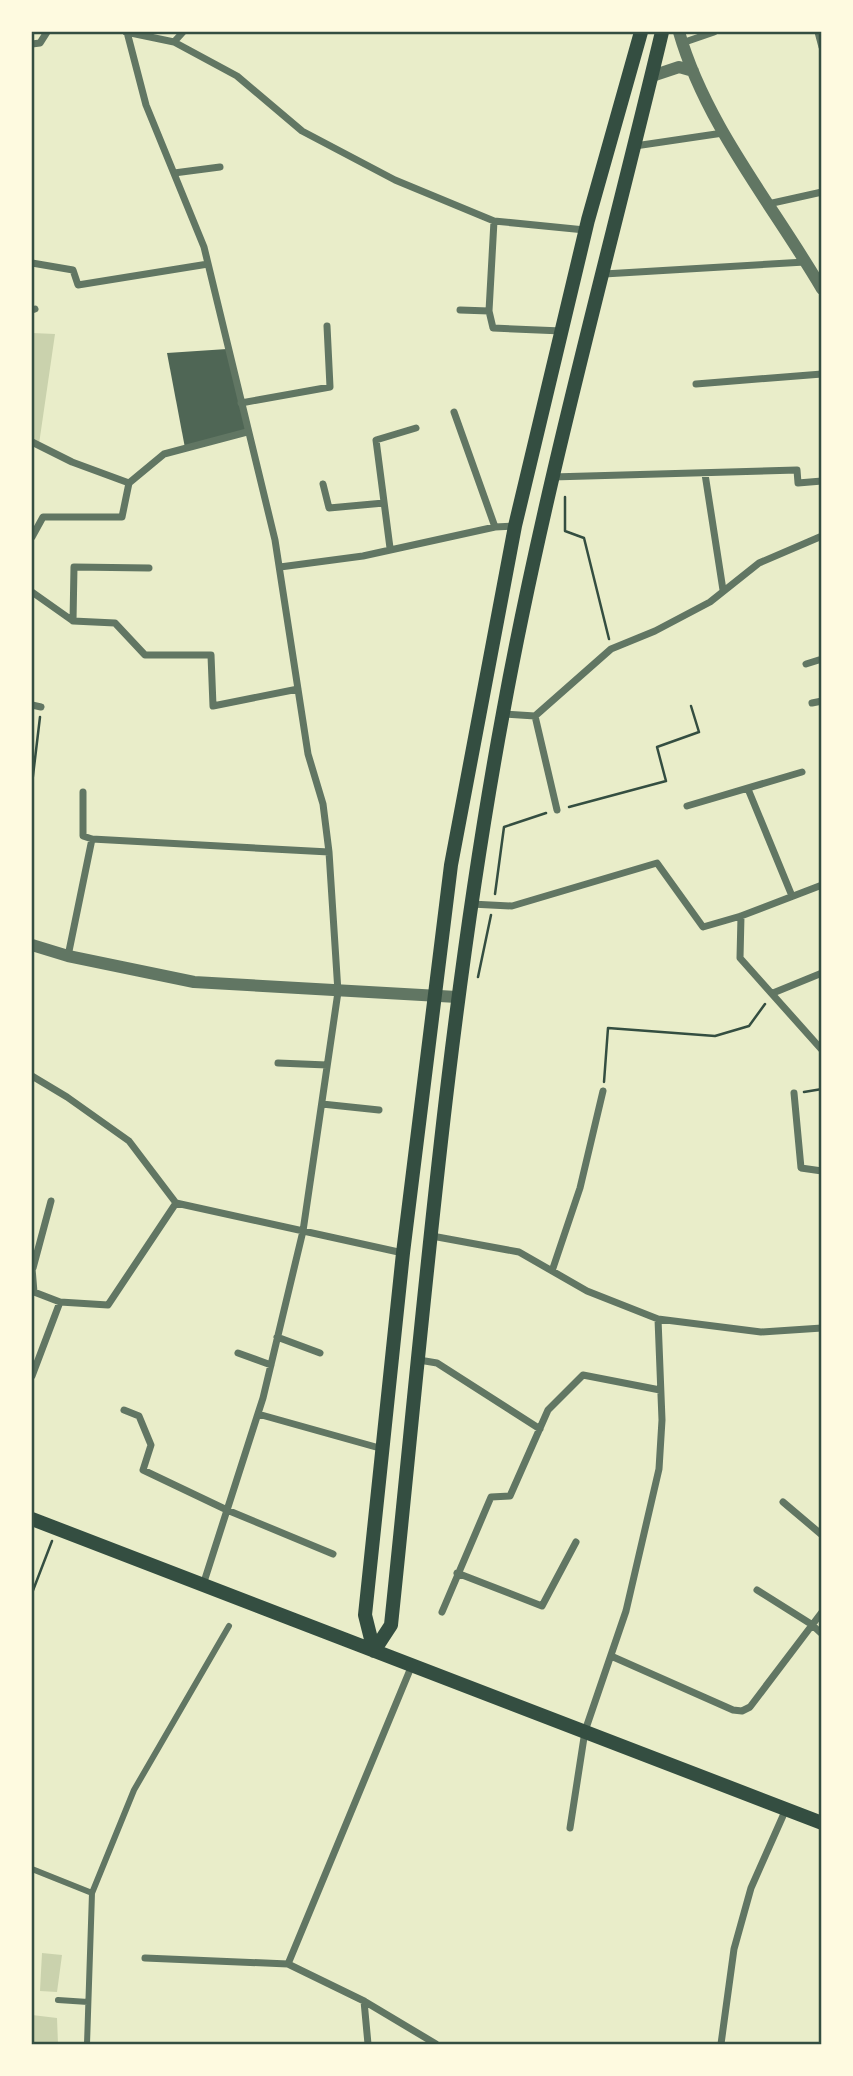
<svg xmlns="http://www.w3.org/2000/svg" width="853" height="2076" viewBox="0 0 853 2076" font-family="'Exo 2',sans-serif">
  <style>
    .green { fill: #cad2ad }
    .building { fill: #4f6655 }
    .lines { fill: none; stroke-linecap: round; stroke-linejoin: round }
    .path { stroke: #344e41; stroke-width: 2.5 }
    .pedestrian { stroke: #617663; stroke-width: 6 }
    .minor { stroke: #617663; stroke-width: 7 }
    .tertiary { stroke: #617663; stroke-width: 12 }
    .secondary { stroke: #344e41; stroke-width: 14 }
    .neatline { fill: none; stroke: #344e41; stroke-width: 2.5 }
  </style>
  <rect width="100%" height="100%" fill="#e9edc9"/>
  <!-- green -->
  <path class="green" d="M32 333 55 334 39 444 32 442Z
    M42 1953 62 1955 57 1992 40 1991Z
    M32 2015 57 2018 58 2044H32Z"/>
  <!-- building -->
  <path class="building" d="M227 349 247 432 185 448 167 353Z"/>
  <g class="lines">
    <!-- path -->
    <path class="path" d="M565 497V531L584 538 609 639
      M32 784 40 717
      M569 807 666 781 657 747 699 732 691 706
      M495 894 504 827 546 813
      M478 977 491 915
      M604 1082 608 1028 715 1036 749 1026 765 1004
      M804 1092 822 1089
      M32 1593 52 1541"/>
    <!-- pedestrian -->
    <path class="pedestrian" d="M32 1869 92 1893
      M58 2000 88 2002
      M87 2044 92 1893 134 1790 229 1626"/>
    <!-- minor -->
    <path class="minor" d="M126 32 174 42 183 32
      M127 32 146 105 204 247 275 540 308 754 323 804 329 852 338 992 303 1231 263 1398 203 1585
      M818 32 822 47
      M174 42 237 76 302 131 395 180 494 221 585 230
      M682 43 714 32
      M32 44 40 43 47 32
      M635 146 723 133
      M174 173 220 167
      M768 204 822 192
      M494 221 489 311 493 328 562 331
      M32 263 73 270 78 285 208 264
      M604 274 805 262
      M32 310 35 309
      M460 310 489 311
      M696 384 822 374
      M241 403 330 387 327 326
      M454 412 495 527
      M32 442 72 462 129 483 164 454 247 432
      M705 474 723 590
      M552 477 797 470 798 483 822 481
      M323 484 329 508 384 503
      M32 537 43 517H122L129 483
      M390 548 376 440 416 428
      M280 567 363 556 495 527 515 526
      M32 592 73 621 115 623 145 655H211L213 706 298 689
      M73 621 74 567 149 568
      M806 664 822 659
      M812 703 822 701
      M32 705 41 707
      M503 714 535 716 611 649 655 631 710 602 759 563 822 536
      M535 716 557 810
      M748 789 792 896
      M83 792V836L92 839 329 852
      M687 806 802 772
      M471 904 512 906 657 863 703 927 741 916 822 885
      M741 916 740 958 822 1050
      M68 956 92 839
      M773 993 822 973
      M278 1063 327 1065
      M32 1076 67 1097 129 1141 176 1203
      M794 1093 801 1168 822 1171
      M322 1104 379 1110
      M176 1203 403 1253
      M432 1236 519 1252 587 1291 658 1319 761 1332 822 1328
      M32 1268 34 1292 60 1302
      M33 1268 51 1201
      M552 1271 580 1188 603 1091
      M277 1337 320 1353
      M238 1353 271 1365
      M419 1360 437 1363 540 1429
      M32 1376 60 1302 108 1305 176 1203
      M124 1410 139 1416 151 1445 143 1470 227 1510 333 1554
      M258 1414 383 1449
      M783 1502 822 1535
      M457 1573 542 1606 576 1542
      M757 1590 811 1624 822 1634
      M442 1612 491 1497 510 1496 548 1410 583 1375 660 1390
      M611 1656 733 1710 742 1711 750 1707 822 1612
      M570 1828 585 1731 626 1611 659 1469 662 1420 658 1319
      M145 1958 288 1964 364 2001 436 2044
      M288 1964 412 1665
      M364 2001 368 2044
      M721 2044 734 1949 751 1888 786 1809"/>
    <!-- tertiary -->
    <path class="tertiary" d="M679 32C706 126 773 205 822 289
      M652 76 679 67 693 71
      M32 945 68 956 194 982 457 997"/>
    <!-- secondary -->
    <path class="secondary" d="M32 1519 822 1823
      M374 1651 391 1625C423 1320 447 1014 503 713 545 483 608 258 662 32
      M374 1651 365 1615 403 1253 451 865 515 526 588 220 641 32"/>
  </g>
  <!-- border -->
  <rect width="853" height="2076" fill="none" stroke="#fefae0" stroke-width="66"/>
  <rect x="33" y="33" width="787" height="2010" class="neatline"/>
</svg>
